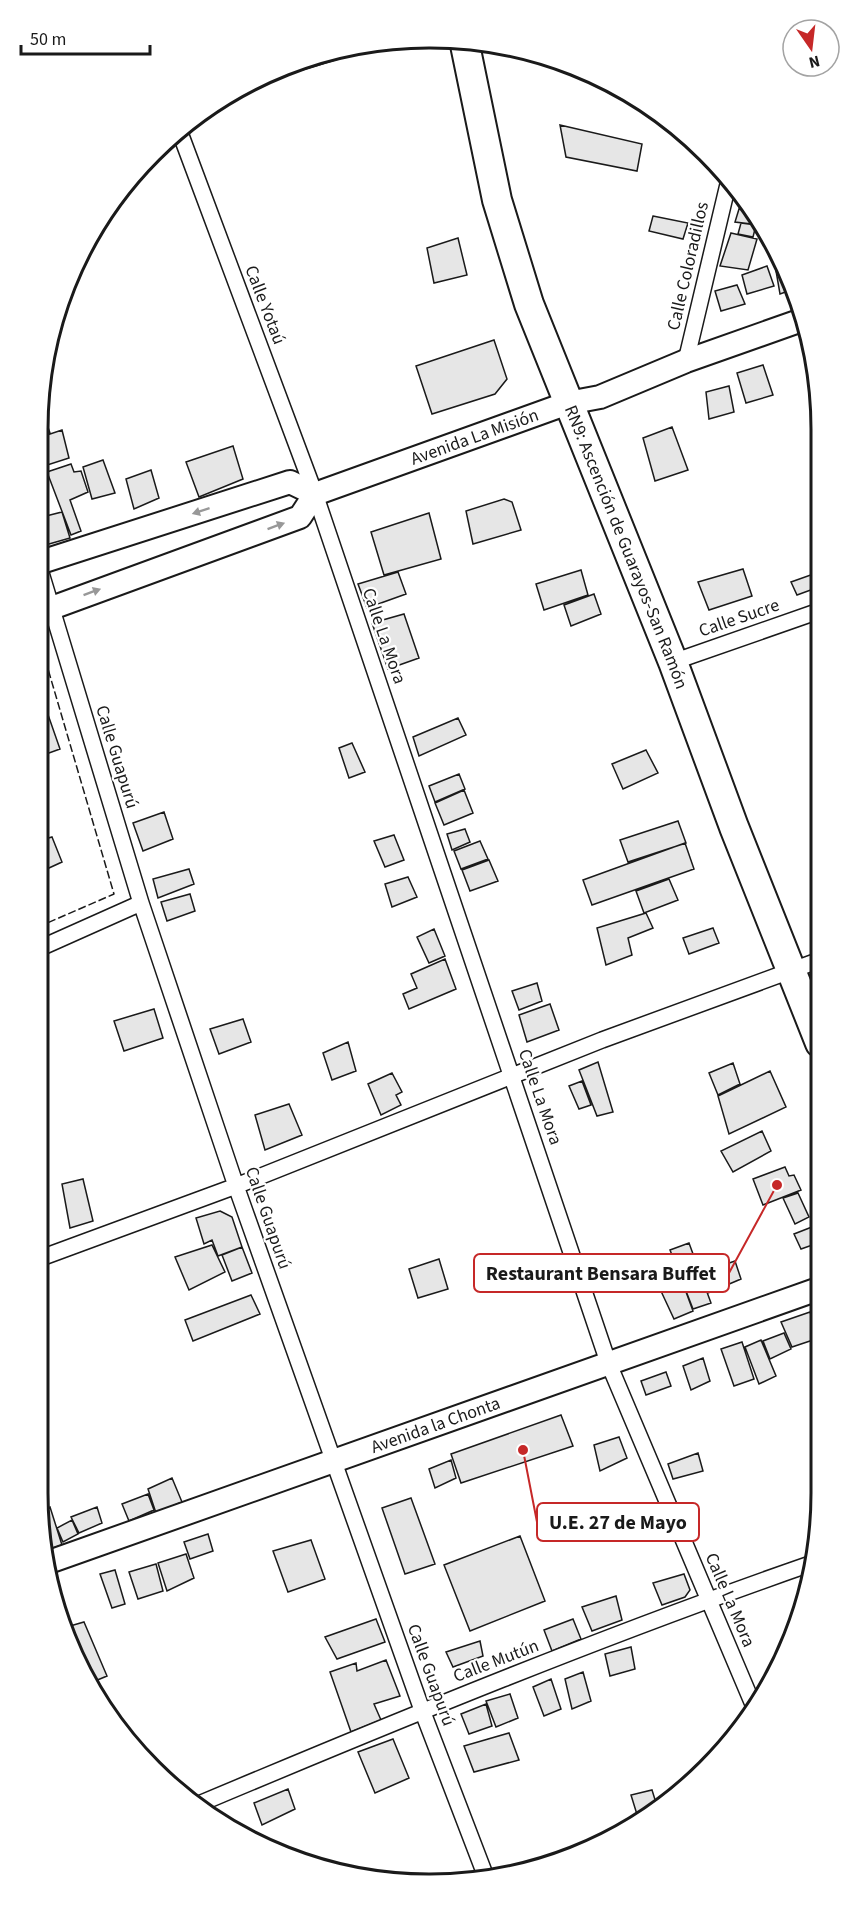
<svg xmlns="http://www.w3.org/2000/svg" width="859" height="1922" viewBox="0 0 859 1922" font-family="'Source Sans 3',sans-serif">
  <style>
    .building { fill: #e6e6e6; stroke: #1a1a1a; stroke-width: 1.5 }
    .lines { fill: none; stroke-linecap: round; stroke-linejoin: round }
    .street-casing { stroke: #1a1a1a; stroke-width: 18 }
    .secondary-casing { stroke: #1a1a1a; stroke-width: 26 }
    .highway-casing { stroke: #1a1a1a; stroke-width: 32 }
    .street { stroke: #fff; stroke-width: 15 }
    .secondary { stroke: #fff; stroke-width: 22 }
    .highway { stroke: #fff; stroke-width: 28 }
    .fence { stroke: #1a1a1a; stroke-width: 1.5; stroke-dasharray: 8 3; stroke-linecap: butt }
    .oneway { fill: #989898 }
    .labels { text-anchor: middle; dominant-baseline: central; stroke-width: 4.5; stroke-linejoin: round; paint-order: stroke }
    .street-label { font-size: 18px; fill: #1a1a1a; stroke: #fff }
    .rim { fill: none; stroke: #1a1a1a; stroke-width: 3 }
    .leader { fill: none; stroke: #c62828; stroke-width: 2 }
    .callout-dot { fill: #c62828; stroke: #fff; stroke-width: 2 }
    .callout { fill: #fff; stroke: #c62828; stroke-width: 2 }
    .callout-label { font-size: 20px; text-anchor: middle; font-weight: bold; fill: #1a1a1a }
  </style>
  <rect width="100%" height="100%" fill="#fff"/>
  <!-- building -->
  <path class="building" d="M560 125 642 144 637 171 566 157Z
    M739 209 753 212 760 225 735 222Z
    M653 216 688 223 683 239 649 231Z
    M741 223 756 225 753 237 738 234Z
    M731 233 757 239 748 270 720 266Z
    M458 238 467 275 434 283 427 248Z
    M782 263 792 279 794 289 780 294 775 265Z
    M767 266 774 286 747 294 742 275Z
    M737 285 745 304 721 311 715 291Z
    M494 340 507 379 495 394 432 414 416 366Z
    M763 365 773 395 746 403 737 373Z
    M729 386 734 412 709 419 706 392Z
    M41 407 50 433 38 437V429Z
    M672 427 688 470 655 481 643 438Z
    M62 430 69 458 38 468V438Z
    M233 446 243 479 199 497 186 462Z
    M103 460 115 493 92 499 83 467Z
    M71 464 74 472 81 471 88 492 70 500 81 531 71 535 47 472Z
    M151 470 159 498 134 509 126 479Z
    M504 499 512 502 521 530 473 544 466 511Z
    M62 512 70 538 42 546 38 518Z
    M429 513 441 559 384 575 371 532Z
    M743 569 752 596 709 610 698 582Z
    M581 570 588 595 544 610 536 584Z
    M398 572 406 594 367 608 358 584Z
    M819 572V587L797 595 791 582Z
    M594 594 601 614 571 626 564 605Z
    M404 614 419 658 388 669 372 623Z
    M38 686 60 749 38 757Z
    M458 718 466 735 419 756 413 737Z
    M352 743 365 772 349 778 339 748Z
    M646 750 658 773 623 789 612 764Z
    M459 774 465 789 435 802 429 786Z
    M38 778 45 798 38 801Z
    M464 790 473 813 444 825 435 803Z
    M164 812 173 839 143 851 133 823Z
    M678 821 686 843 628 862 620 840Z
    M465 829 470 842 452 850 447 834Z
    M394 835 404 860 385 867 374 841Z
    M52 837 62 862 38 873V841Z
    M480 841 488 859 461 869 454 851Z
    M685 843 694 869 592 905 583 880Z
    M489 860 498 881 470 891 462 870Z
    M189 869 194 884 158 898 153 879Z
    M408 877 417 897 392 907 385 884Z
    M669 879 678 900 644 913 636 891Z
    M190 894 195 911 167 921 161 902Z
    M646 913 653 928 628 938 632 955 606 965 597 928Z
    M713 928 719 943 689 954 683 938Z
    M434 929 445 956 429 963 417 937Z
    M445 959 456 989 409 1009 403 994 417 988 411 974Z
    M537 983 542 1001 519 1010 512 991Z
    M38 993H42L41 1015H38Z
    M550 1004 559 1030 527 1042 519 1015Z
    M154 1009 163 1038 124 1051 114 1021Z
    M243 1019 251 1042 219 1054 210 1029Z
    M348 1042 356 1071 332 1080 323 1053Z
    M598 1062 613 1112 597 1116 579 1070Z
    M733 1063 740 1084 718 1095 709 1073Z
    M770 1071 786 1107 729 1134 718 1096Z
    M392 1073 402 1092 396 1095 401 1105 381 1115 368 1084Z
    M582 1081 591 1105 579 1109 569 1086Z
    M289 1104 302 1135 265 1150 255 1115Z
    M762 1131 771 1151 733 1172 721 1151Z
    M785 1167 789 1176 794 1175 801 1190 763 1205 753 1179Z
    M83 1179 93 1221 70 1228 62 1184Z
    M798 1193 809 1217 795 1224 783 1198Z
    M220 1211 232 1217 242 1247 218 1256 212 1240 204 1244 196 1218Z
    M817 1225 821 1235V1242L801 1249 794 1234Z
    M689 1243 711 1303 693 1309 670 1250Z
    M212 1245 225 1272 189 1290 175 1257Z
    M242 1247 252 1273 232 1281 222 1255Z
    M439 1259 448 1289 418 1298 409 1269Z
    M735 1261 741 1279 708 1293 700 1273Z
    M682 1281 693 1311 674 1319 660 1289Z
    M251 1295 260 1314 193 1341 185 1320Z
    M810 1312 819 1338 792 1347 781 1322Z
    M784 1333 791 1349 770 1359 763 1341Z
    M761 1340 776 1376 759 1384 745 1347Z
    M742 1342 754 1379 734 1386 721 1349Z
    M703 1358 710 1381 691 1390 683 1366Z
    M666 1372 671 1386 646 1395 641 1381Z
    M561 1415 573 1446 461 1483 451 1454Z
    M619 1437 627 1458 600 1471 594 1445Z
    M698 1453 703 1471 673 1479 668 1464Z
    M451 1460 456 1478 435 1488 429 1469Z
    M172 1478 182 1502 156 1513 148 1489Z
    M148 1494 154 1510 129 1521 122 1504Z
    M411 1498 435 1564 405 1574 382 1508Z
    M50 1507 62 1545 47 1550 41 1511Z
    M97 1507 102 1523 79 1533 71 1517Z
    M72 1520 78 1534 63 1542 57 1528Z
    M208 1534 213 1551 190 1559 184 1542Z
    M520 1536 545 1601 470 1631 444 1565Z
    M311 1540 325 1579 288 1592 273 1551Z
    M186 1554 194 1578 167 1591 158 1563Z
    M156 1564 163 1591 138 1599 129 1572Z
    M115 1570 125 1604 112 1608 100 1574Z
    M684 1574 690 1590 685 1597 662 1605 653 1583Z
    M616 1596 622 1620 592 1631 582 1607Z
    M376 1619 385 1642 337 1659 325 1637Z
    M573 1619 581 1639 552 1651 544 1630Z
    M84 1622 107 1676 95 1681 83 1661 70 1626Z
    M480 1641 483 1656 453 1667 446 1652Z
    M631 1647 635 1669 610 1676 605 1654Z
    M386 1660 400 1696 374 1704 381 1720 351 1732 330 1672 356 1663 357 1671Z
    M583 1672 591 1701 572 1709 565 1679Z
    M551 1679 561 1709 544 1716 533 1687Z
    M510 1694 518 1718 496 1727 486 1701Z
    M486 1704 492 1726 469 1734 461 1714Z
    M509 1733 519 1760 474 1772 464 1746Z
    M393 1739 409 1778 375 1793 358 1752Z
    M288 1789 295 1809 262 1825 254 1803Z
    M652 1790 657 1806 639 1821 631 1795Z"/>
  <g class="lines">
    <!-- street casing -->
    <g class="street-casing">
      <path id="street" d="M294 64 350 47
        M179 130 315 494 608 1362 752 1702
        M686 361 729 180
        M38 563 141 903 236 1186 422 1710 486 1877
        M673 662 819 611
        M38 949 141 903
        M38 1259 236 1186 602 1040 820 960
        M199 1804C401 1719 603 1636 810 1564"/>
    </g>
    <!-- secondary casing -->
    <g class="secondary-casing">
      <g id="secondary">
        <path d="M38 563 290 482 315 494"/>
        <path id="s1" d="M38 613 300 517 315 494 568 403 600 397 686 361 802 320"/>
        <path id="s2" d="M49 1562 821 1288"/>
      </g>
    </g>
    <!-- highway casing -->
    <g class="highway-casing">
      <g id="highway">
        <path id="s3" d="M464 40 497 200 529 304 673 662 734 827 820 1043"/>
      </g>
    </g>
    <!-- street -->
    <use href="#street" class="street"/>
    <!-- secondary -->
    <use href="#secondary" class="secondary"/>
    <!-- highway -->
    <use href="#highway" class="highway"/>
    <!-- fence -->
    <path class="fence" d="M38 927 114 894 38 635"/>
  </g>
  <!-- one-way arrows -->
  <defs><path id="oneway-solid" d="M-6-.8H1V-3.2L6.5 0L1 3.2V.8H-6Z" transform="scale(1.5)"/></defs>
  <g class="oneway">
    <use href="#oneway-solid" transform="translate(201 511) rotate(162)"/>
    <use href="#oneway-solid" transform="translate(276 526) rotate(-20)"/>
    <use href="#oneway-solid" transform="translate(92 592) rotate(-20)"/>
  </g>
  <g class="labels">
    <!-- street labels -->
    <g class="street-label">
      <text transform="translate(688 266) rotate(-77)">Calle Coloradillos</text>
      <text transform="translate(265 305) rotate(69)">Calle Yotaú</text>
      <text stroke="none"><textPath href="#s1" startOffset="476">Avenida La Misión</textPath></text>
      <text stroke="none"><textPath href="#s3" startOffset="534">RN9: Ascención de Guarayos-San Ramón</textPath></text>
      <text transform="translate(739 618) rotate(-19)">Calle Sucre</text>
      <text transform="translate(384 636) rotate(71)">Calle La Mora</text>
      <text transform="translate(117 757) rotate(73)">Calle Guapurú</text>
      <text transform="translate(540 1097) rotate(71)">Calle La Mora</text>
      <text transform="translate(268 1218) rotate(71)">Calle Guapurú</text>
      <text stroke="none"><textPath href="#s2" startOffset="410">Avenida la Chonta</textPath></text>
      <text transform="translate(730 1600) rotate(67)">Calle La Mora</text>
      <text transform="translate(496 1661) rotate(-21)">Calle Mutún</text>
      <text transform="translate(431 1675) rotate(70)">Calle Guapurú</text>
    </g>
  </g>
  <!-- crop -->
  <path d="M0 0H859V1922H0ZM429 48H430A381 381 0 0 1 811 429V1493A381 381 0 0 1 430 1874H429A381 381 0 0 1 48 1493V429A381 381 0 0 1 429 48Z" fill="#fff" fill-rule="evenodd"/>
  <path class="rim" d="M429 48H430A381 381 0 0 1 811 429V1493A381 381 0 0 1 430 1874H429A381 381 0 0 1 48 1493V429A381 381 0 0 1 429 48Z"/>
  <!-- callouts -->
  <path class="leader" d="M777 1185L729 1273M523 1450L537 1522"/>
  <g class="callout-dot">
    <circle cx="777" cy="1185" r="6"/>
    <circle cx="523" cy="1450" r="6"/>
  </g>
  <g class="callout">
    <rect x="474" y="1254" width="255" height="38" rx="6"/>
    <rect x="537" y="1503" width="162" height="38" rx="6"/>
  </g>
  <g class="callout-label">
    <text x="601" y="1280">Restaurant Bensara Buffet</text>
    <text x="618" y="1529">U.E. 27 de Mayo</text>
  </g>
  <!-- north arrow -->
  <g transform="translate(811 48) rotate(166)"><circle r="28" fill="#ffffff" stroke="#a3a3a3" stroke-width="1.5"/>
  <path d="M0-4.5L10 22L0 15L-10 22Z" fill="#c62828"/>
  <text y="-9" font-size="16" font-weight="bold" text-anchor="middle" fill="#1a1a1a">N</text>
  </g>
  <!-- scale -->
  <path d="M21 45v9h129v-9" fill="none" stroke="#1a1a1a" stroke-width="3"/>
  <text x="30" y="45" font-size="18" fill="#1a1a1a" stroke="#ffffff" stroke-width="4.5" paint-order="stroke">50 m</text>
</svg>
